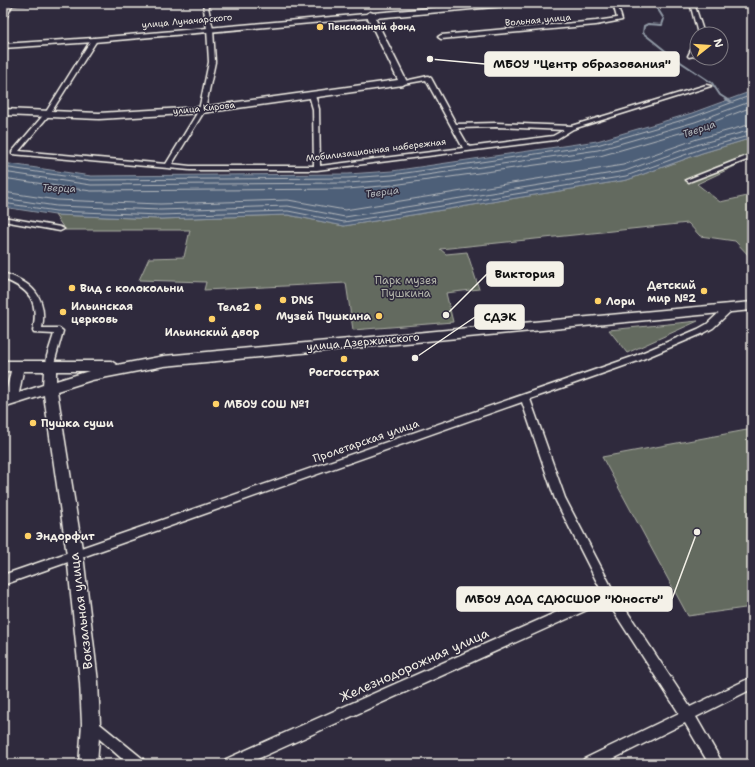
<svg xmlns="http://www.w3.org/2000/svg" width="755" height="767" viewBox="0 0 755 767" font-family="'Shantell Sans',sans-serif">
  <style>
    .green { fill: #636b5f; stroke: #acaea4 }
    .water { fill: #4e5f78; stroke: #9099a5 }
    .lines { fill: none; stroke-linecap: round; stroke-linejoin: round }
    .shore { stroke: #b2b7bb; stroke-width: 1 }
    .stream { stroke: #9099a5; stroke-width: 2 }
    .street-casing { stroke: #f4f1e8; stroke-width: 3 }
    .secondary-casing { stroke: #f4f1e8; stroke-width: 3 }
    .street { fill: #2f2a3d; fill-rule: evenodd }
    .secondary { fill: #2f2a3d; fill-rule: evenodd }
    .poi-dot { fill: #ffd166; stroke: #2f2a3d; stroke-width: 1.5 }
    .labels { text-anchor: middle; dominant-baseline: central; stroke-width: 3; stroke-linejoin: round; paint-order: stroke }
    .far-street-label { font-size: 9px; fill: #f4f1e8; stroke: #2f2a3d }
    .far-poi-label { font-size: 9px; font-weight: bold; fill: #f4f1e8; stroke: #2f2a3d; text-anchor: start }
    .far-water-label { font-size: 10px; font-style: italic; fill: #b2b7bb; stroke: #2f2a3d }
    .park-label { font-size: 11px; fill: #b3b5aa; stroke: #2f2a3d }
    .poi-label { font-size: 11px; font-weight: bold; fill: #f4f1e8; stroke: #2f2a3d; text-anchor: start }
    .street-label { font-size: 11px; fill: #f4f1e8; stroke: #2f2a3d }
    .near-street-label { font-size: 13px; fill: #f4f1e8; stroke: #2f2a3d }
    .leader { fill: none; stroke: #f4f1e8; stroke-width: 1.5 }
    .callout-dot { fill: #f4f1e8; stroke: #2f2a3d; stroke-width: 1.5 }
    .callout { fill: #f4f1e8; stroke: #f4f1e8; stroke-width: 1.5 }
    .callout-label { font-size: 12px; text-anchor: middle; font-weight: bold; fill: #111 }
  </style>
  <rect width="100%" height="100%" fill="#2f2a3d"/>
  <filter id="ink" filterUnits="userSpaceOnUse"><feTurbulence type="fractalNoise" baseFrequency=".025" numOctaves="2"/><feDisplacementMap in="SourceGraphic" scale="8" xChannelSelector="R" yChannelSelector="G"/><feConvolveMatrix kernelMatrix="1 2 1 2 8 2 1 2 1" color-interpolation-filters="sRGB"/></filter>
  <g filter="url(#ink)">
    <!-- green -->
    <path class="green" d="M752 138V158L697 184 720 202 752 195V259L735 241 700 236 688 223 440 249 446 254 467 252 479 289 446 293 453 322 353 330 346 283 204 290 206 282 139 280 149 258 184 257 190 230H65L55 215 160 219 288 215 344 226 627 180 702 153Z
      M698 321 627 353 609 330Z
      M752 429V607L688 616 602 457Z"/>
    <!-- water -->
    <path class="water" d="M752 91V138L702 153 627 180 344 226 288 215 160 219 55 215 3 207V163L91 176 348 174 392 171 597 141 692 113Z"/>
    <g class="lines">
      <!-- shore -->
      <path class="shore" d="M3 167 91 180 348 178 392 175 597 145 693 117 752 95
        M3 172 91 185 348 183 392 180 598 150 695 122 752 101
        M3 178 91 191 348 189 393 185 600 156 697 128 752 107
        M3 192 57 200 160 204 288 200 345 210 623 165 697 139 752 124
        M3 198 56 206 160 210 288 206 345 217 625 171 699 144 752 130
        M3 203 56 211 160 215 288 211 344 222 626 176 701 149 752 135"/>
      <!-- stream -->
      <path class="stream" d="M654 3 664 19 662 25 648 24 644 26 643 33 673 57 712 83 720 95 731 102"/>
      <!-- street casing -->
      <g class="street-casing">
        <path id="street" d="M3 3H27L25 4 12 5 6 18 3 20V13L7 5H3Z
          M203 3H207L213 29 215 62 205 110 172 164 190 166H314L313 109 309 95 312 93 315 95 319 109 320 166 463 148 426 80 403 84 400 82 428 76 431 78 456 124 496 123 571 126 706 85 711 86 573 129 555 140 317 170H190L12 154V152L46 112 91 40 94 38 97 40 50 114 19 151 166 164 199 110 209 62 207 29ZM496 127 564 130 553 136 469 147 458 128Z
          M613 3H617L622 20 596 25 441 39 438 37 441 35 596 21 617 18Z
          M690 3H694L704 34H698Z
          M697 42V49L694 56 689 57 688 56 694 44Z
          M752 154V158L691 181 689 182 686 180Z
          M3 217 60 227 64 229 60 231 3 221Z
          M3 273C31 282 48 296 42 328H59L63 331 53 367 50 368 46 365 47 356 54 334 34 333 33 331C39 301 30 289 3 279Z
          M729 305 732 306 733 308 732 310 713 328 704 333 638 361 530 399 565 498 613 590 690 707 752 677V689L696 717 723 764H709L685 723 603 764H582L584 759 679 713 607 601 246 764H224L226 759 602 592 555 499 522 402 3 585V575L632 357 698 329 707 324 726 306Z
          M91 718 95 720 143 759 145 764H128L87 728 85 724 87 720Z"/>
      </g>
      <!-- secondary casing -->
      <g class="secondary-casing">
        <path id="secondary" d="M491 3H520L516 5 375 18 407 82 403 85 202 113 99 119 3 115V109L99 113 202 107 398 80 368 18 94 42 3 48V44L94 38 366 14 370 12 373 13Z
          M752 302V310L164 366 92 380 57 391 83 555 98 682 100 724 97 764H79L82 724 80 682 67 555 44 395 3 408V398L5 397 11 371H3V361H111L117 365 164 356ZM23 371H44L43 385 19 393ZM56 371H89L56 381Z"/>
      </g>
      <!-- street -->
      <use href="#street" class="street"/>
      <!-- secondary -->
      <use href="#secondary" class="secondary"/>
    </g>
  </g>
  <!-- markers -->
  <g class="poi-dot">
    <circle cx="320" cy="27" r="4"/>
    <circle cx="72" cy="288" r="4"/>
    <circle cx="704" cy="291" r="4"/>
    <circle cx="283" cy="300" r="4"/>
    <circle cx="598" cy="301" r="4"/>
    <circle cx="258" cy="307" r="4"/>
    <circle cx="63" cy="312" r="4"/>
    <circle cx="379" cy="316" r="4"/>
    <circle cx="212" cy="319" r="4"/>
    <circle cx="344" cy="359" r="4"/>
    <circle cx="216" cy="404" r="4"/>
    <circle cx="33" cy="423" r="4"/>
    <circle cx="28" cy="536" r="4"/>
  </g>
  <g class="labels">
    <!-- far-street labels -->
    <g class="far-street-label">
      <text transform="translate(538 20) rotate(-5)">Вольная улица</text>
      <text transform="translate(187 21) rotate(-5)">улица Луначарского</text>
      <text transform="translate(204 108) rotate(-6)">улица Кирова</text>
      <text transform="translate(376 150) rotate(-7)">Мобилизационная набережная</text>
    </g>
    <!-- far-poi labels -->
    <g class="far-poi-label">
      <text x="328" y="27">Пенсионный фонд</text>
    </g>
    <!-- far-water labels -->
    <g class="far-water-label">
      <text transform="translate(699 129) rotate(-19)">Тверца</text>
      <text transform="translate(59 188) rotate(2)">Тверца</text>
      <text transform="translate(382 192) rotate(-8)">Тверца</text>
    </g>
    <!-- park labels -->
    <g class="park-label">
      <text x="406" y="280">Парк музея<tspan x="406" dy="13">Пушкина</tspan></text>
    </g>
    <!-- poi labels -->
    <g class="poi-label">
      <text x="696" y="285" text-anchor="end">Детский<tspan x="696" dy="13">мир №2</tspan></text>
      <text x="80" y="288">Вид с колокольни</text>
      <text x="291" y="300">DNS</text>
      <text x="606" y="301">Лори</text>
      <text x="71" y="306">Ильинская<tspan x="71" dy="13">церковь</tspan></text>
      <text x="250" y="307" text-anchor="end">Теле2</text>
      <text x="371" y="316" text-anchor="end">Музей Пушкина</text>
      <text x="212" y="332" text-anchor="middle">Ильинский двор</text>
      <text x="344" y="372" text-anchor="middle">Росгосстрах</text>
      <text x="224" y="404">МБОУ СОШ №1</text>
      <text x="41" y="423">Пушка суши</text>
      <text x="36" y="536">Эндорфит</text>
    </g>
    <!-- street labels -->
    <g class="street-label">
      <text transform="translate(363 342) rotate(-5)">улица Дзержинского</text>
      <text transform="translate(366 441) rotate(-19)">Пролетарская улица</text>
    </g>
    <!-- near-street labels -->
    <g class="near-street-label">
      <text transform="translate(81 611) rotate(-97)">Вокзальная улица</text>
      <text transform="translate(414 665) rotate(-24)">Железнодорожная улица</text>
    </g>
  </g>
  <!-- callouts -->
  <path class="leader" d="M430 59L485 64M446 315L487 274M415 358L475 317M697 532L672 599"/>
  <g class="callout-dot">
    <circle cx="430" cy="59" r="4"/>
    <circle cx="446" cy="315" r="4"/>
    <circle cx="415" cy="358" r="4"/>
    <circle cx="697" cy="532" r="4"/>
  </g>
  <g class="callout">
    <rect x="485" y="52" width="194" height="24" rx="4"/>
    <rect x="487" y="262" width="76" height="24" rx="4"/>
    <rect x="475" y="305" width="49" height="24" rx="4"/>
    <rect x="457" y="587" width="215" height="24" rx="4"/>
  </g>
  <g class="callout-label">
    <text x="582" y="68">МБОУ "Центр образования"</text>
    <text x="525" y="278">Виктория</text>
    <text x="500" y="321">СДЭК</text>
    <text x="564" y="603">МБОУ ДОД СДЮСШОР "Юность"</text>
  </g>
  <!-- margin -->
  <rect width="755" height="767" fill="none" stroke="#2f2a3d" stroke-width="16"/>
  <rect x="8" y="8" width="739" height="751" fill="none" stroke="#f4f1e8" stroke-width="1.5" filter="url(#ink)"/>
  <!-- north arrow -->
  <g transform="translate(709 46) rotate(73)"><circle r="19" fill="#2f2a3d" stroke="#7e7a81"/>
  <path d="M0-3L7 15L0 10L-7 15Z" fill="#ffd166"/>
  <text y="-6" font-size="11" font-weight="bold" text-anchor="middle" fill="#f4f1e8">N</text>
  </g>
</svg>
